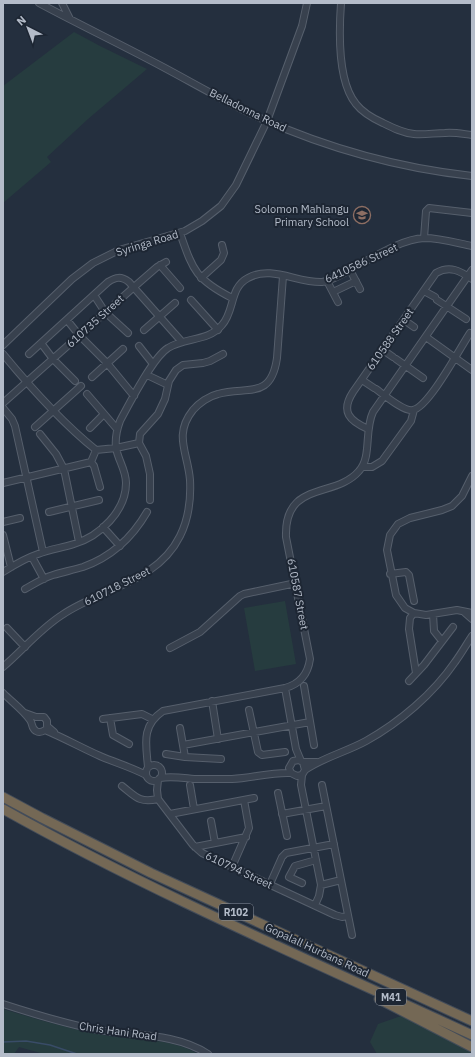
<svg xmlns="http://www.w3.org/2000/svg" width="475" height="1057" viewBox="0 0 475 1057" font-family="'IBM Plex Sans',sans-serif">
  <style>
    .green { fill: #263c3f }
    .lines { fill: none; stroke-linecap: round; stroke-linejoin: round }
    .stream { stroke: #394c67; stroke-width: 1.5 }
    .minor-casing { stroke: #565f6c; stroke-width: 8 }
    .highway-casing { stroke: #434c59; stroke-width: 11 }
    .minor { stroke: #38414e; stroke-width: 6 }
    .highway { stroke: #746855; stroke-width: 9 }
    .labels { text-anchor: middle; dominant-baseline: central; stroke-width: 4; stroke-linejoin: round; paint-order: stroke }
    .shield { fill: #1d2633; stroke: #878f9c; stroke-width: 1 }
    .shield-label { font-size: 10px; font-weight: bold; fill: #b4bcc9 }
    .street-label { font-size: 11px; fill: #b4bcc9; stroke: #1d2633 }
    .poi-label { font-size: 11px; fill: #b4bcc9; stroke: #1d2633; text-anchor: end }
  </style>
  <rect width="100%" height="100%" fill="#242f3e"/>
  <!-- green -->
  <path class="green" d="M74 32 100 46 147 69 88 119 47 157 51 162 3 203V86Z
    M285 601 296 664 255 671 244 608Z
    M3 1009C36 1019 69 1029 103 1035 134 1041 170 1037 198 1054H44L19 1047 14 1054H3Z
    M401 1016 430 1029 472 1053V1054H377L370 1042 378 1024Z"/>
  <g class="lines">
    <!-- stream -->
    <path class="stream" d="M3 1042 26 1041 50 1045 77 1054"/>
    <!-- minor casing -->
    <g class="minor-casing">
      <path id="minor" d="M39 3C80 25 122 45 163 67 195 84 227 103 260 118 327 148 399 168 472 176
        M62 3 70 19
        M341 3C339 31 337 81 356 104 363 113 372 118 383 123 393 128 403 133 414 134 424 135 435 133 445 133 454 132 463 134 472 135
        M180 233C193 270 195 279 232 298
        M424 238 426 211 429 208 472 213
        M160 265 180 288
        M350 270 360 289
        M201 278 221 260 224 253 222 245
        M327 281 338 302
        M424 291 435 297
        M333 292 356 281
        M94 295 105 312 128 333
        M191 300 218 330
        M437 300 466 319
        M67 320 79 335 107 363 134 396
        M404 320 414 327
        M144 330 175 303
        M426 337 472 370
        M41 343 53 359 75 381
        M3 345 72 279 93 263 119 250 185 231 202 221 221 206 236 185 267 121 302 26 307 3
        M139 346 153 364
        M383 350 393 357
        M3 354C31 388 61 422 96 450L116 448 139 443
        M29 354 108 282C116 277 121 276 129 282L182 342
        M396 359 423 378
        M147 375 168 385
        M92 377 123 349
        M362 380 374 388
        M376 389C383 394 404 412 413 410 429 407 460 348 470 333
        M87 394 117 429
        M3 403 134 287 157 267 166 262
        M3 408 12 419 15 426 43 552
        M35 427 81 386
        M90 428 104 414
        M368 429C350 421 340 412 353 392L436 273C450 265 460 271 472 279
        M40 434 56 454 64 469 79 542
        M91 462 94 466 100 487
        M363 467H372L382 461 411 421 414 410
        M472 476 462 496 452 506 442 510 410 518 398 524 390 535 387 550 396 595 405 608 414 613 426 615 457 610 472 613
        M3 483 91 462 96 450
        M150 500V474L146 456 139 443 140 434 158 414 165 399 169 381 176 370 183 365 203 363 210 361 223 354
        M49 512 99 500
        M3 522 20 518
        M103 527 120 546
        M3 535 11 567
        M32 557 44 579
        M3 572C14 565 26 558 38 554 50 549 62 548 74 544 100 536 126 511 126 483 126 470 118 460 116 448 115 439 117 429 120 421 129 404 153 357 168 348 185 337 208 342 222 325 235 311 229 288 248 278 271 265 297 283 322 282 333 281 345 272 355 267 374 257 402 239 424 238 440 238 457 243 472 246
        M390 574 406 572 409 575 414 601
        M25 589C34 584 43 578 53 575 63 572 73 570 83 567 111 557 132 538 147 512
        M464 612 472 619
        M414 613 410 618 409 629 416 673
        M433 614 434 631 442 641
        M7 628 25 647
        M170 648 200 632 240 596 244 594 296 583
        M3 667C23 650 40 629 62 615 101 588 157 583 180 536 189 518 191 499 190 480 188 453 173 435 193 410 199 403 209 396 218 394 248 386 271 400 277 358L283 276
        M409 681 424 665 453 627
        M304 686 314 745
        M285 688 296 749 301 761
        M3 693C12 702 23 710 30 720 33 724 31 728 36 731 39 733 42 732 45 730 64 738 82 748 100 756 116 763 131 767 146 775
        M212 701 218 739
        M249 710 258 752 262 755 285 752
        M25 713 36 717H44L47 721V726L54 732
        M110 718 113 735 129 744
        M103 719 142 714 152 719
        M180 728 185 757
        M183 745 310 722
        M166 754 185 757 221 759
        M303 762 305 770 302 775 297 776 291 773 289 768 293 761 299 760 303 762H317
        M146 773a8 8 0 1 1 16 0a8 8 0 1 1-16 0Z
        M148 767C146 744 141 726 163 711L285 688C300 684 308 674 310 659L286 537C284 480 335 499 359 471 372 457 364 431 373 412L472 270
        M305 770C324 757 346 752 366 741 400 722 433 694 455 662 461 654 466 645 472 636
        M302 775 301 785 321 885 319 896 315 905
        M160 778C172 776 183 778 194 779 207 779 219 779 232 779 252 778 271 772 291 773
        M158 780 157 790 158 799 193 845 202 853 335 915 342 917 348 916
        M190 785 194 809
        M322 785 352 935
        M122 786C136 797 139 803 158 799
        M278 793 287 836
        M170 814 254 798
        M282 814 326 806
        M211 821 215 843
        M195 847 246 837
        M232 867 249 828 244 800
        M302 883 289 877 295 866 316 860
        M270 884 282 857 286 853 334 844
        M321 885 341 880
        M3 1004C34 1014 66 1024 98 1030 136 1036 175 1033 208 1054"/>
    </g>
    <!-- highway casing -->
    <g class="highway-casing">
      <path id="highway" d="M3 797 42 818 151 873 472 1021
        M3 809C155 894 314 962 472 1035
        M379 999 472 1047"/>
    </g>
    <!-- minor -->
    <use href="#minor" class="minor"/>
    <!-- highway -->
    <use href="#highway" class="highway"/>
  </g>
  <!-- icons -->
  <defs>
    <g id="school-ring" transform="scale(0.9)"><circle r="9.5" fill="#1d2633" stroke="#8d6e63" stroke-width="1.5"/><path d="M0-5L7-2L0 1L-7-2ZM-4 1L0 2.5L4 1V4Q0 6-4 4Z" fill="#8d6e63"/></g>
  </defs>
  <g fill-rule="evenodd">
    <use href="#school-ring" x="362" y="215"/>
  </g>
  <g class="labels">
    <!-- shield labels -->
    <g class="shield">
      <rect x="219" y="904" width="34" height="16" rx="3"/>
      <rect x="376" y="989" width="30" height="16" rx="3"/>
    </g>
    <g class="shield-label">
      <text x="236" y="912">R102</text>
      <text x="391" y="997">M41</text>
    </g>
    <!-- street labels -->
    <g class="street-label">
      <text transform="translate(248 110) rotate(26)">Belladonna Road</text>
      <text transform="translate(147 243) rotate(-17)">Syringa Road</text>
      <text transform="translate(361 263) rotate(-25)">6410586 Street</text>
      <text transform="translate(95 321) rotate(-42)">610735 Street</text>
      <text transform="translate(390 339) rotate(-55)">610588 Street</text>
      <text transform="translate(117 586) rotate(-27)">610718 Street</text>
      <text transform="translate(298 594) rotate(79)">610587 Street</text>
      <text transform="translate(239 870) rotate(25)">610794 Street</text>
      <text transform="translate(317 950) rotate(25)">Gopalall Hurbans Road</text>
      <text transform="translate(118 1031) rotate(8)">Chris Hani Road</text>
    </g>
    <!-- poi labels -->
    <g class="poi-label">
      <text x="349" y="209">Solomon Mahlangu<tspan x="349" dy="13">Primary School</tspan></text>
    </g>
  </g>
  <!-- border -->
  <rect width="475" height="1057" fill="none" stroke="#b4bcc9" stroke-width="8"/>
  <!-- north arrow -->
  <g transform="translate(28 28) rotate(318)" stroke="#1d2633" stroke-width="3" paint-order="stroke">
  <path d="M0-3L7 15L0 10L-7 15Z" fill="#b4bcc9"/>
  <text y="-6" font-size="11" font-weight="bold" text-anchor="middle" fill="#b4bcc9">N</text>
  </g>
</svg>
